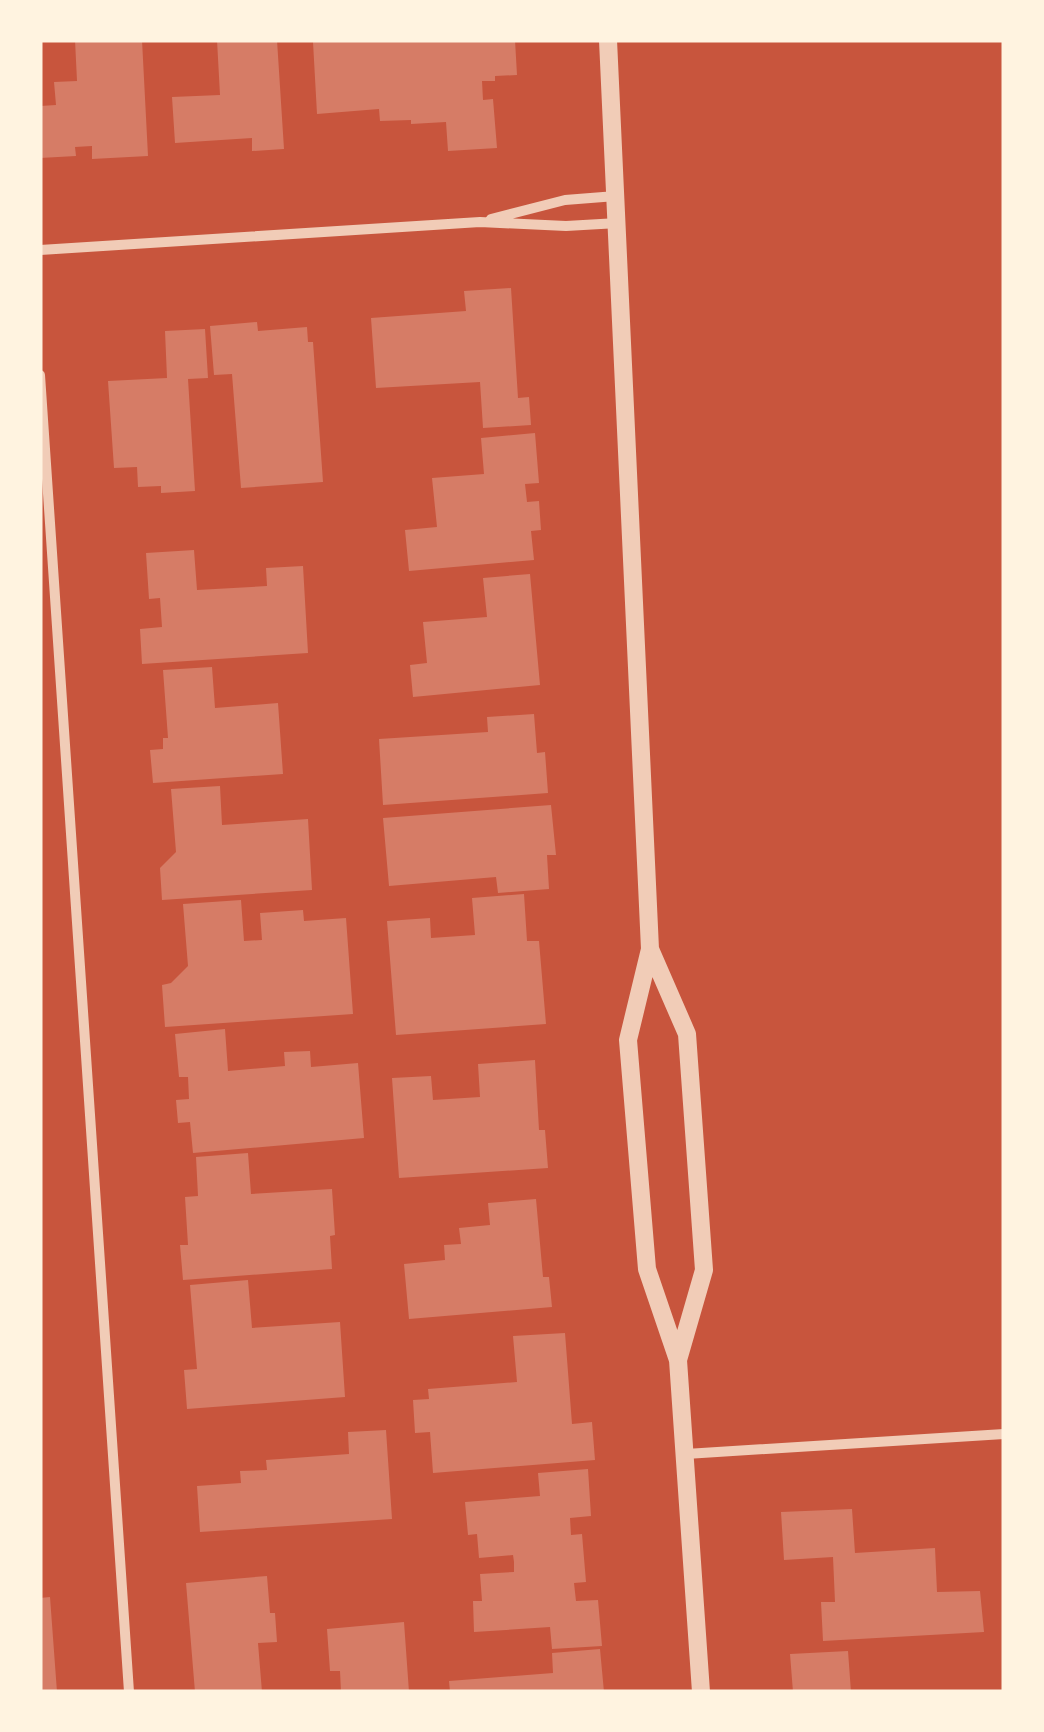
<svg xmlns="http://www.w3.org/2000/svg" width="1044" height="1732" viewBox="0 0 1044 1732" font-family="'Fira Sans Condensed',sans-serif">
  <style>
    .building { fill: #d67c66 }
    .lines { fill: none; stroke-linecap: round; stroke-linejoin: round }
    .minor { stroke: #f1ccb7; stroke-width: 10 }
    .tertiary { stroke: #f1ccb7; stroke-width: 18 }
  </style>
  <rect width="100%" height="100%" fill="#c8553d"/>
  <!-- building -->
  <path class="building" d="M75 40H142L148 156 92 159V146L75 147 76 156 40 158V106L56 105 54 82 77 81Z
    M217 40H277L284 149 252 151V138L175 143 172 97 220 95Z
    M344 40H515L517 75 495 76V81H482L483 100 493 99 497 148 448 151 446 122 411 124V120L380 121 379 109 317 114 313 42Z
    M511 288 518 398 529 397 531 425 483 428 480 382 376 388 371 318 466 311 464 291Z
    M257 322 258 331 307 327 308 342H313L323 482 241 488 232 374 214 375 210 326Z
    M205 329 208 378 188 379 195 491 161 493V486L138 487 137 467 114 468 108 381 167 378 165 331Z
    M535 433 539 483 525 484 527 502 539 501 541 530 531 531 534 560 409 571 405 530 437 527 432 478 484 474 481 438Z
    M194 550 197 590 267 586 266 568 303 566 308 653 142 664 140 629 162 627 160 598 149 599 146 553Z
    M530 574 540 685 413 697 410 665 427 663 423 622 487 617 483 578Z
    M212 667 215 708 278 703 283 774 153 783 150 750 163 749V738H168L163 670Z
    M534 714 537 753 545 752 548 793 383 805 379 739 488 732 487 717Z
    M220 786 222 825 308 819 312 890 162 900 160 868 176 852 171 789Z
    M551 805 556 855H547L549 889 498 893 496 877 389 886 383 818Z
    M524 894 527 941H539L546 1024 396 1035 387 921 430 918 431 938 475 935 472 898Z
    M241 900 244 941 262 940 260 913 303 910 304 921 346 918 353 1014 165 1027 162 985 171 983 188 966 183 904Z
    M225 1029 228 1071 285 1066 284 1052 310 1051 311 1067 358 1063 364 1138 193 1153 190 1122 178 1123 176 1100 189 1099 188 1077H179L175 1034Z
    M535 1060 539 1130H545L548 1168 399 1178 392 1078 431 1076 433 1100 480 1097 478 1064Z
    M248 1153 251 1194 332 1189 335 1235 330 1236 332 1269 183 1280 180 1245H188L185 1197 198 1196 196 1157Z
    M536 1199 543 1277H549L552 1307 409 1319 404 1264 445 1260 444 1245 461 1244 459 1228 490 1225 488 1203Z
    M248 1280 252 1328 340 1322 345 1397 187 1409 184 1370 197 1369 190 1285Z
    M565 1333 572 1424 592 1422 595 1460 433 1473 430 1432 415 1433 413 1400 429 1399 428 1389 517 1382 513 1336Z
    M386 1430 392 1519 200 1532 197 1486 241 1483 240 1471 267 1470 266 1460 349 1454 348 1432Z
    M588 1469 591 1516 570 1518 571 1535 582 1534 586 1582 574 1583 576 1601 598 1600 602 1646 552 1649 550 1627 474 1632 473 1601H482L480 1574 514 1572V1562L513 1555 479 1558 477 1534 468 1535 465 1502 540 1496 538 1473Z
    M852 1509 855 1553 935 1548 937 1592 980 1591 984 1632 823 1641 821 1602H835L833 1557 784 1560 781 1512Z
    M267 1576 270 1613H275L277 1642 258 1643 262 1692H195L186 1583Z
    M50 1597 57 1692H40V1598Z
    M404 1622 409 1692H341L340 1671H330L327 1629Z
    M600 1649 604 1692H450L449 1681 553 1673 552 1653Z
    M848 1651 851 1692H793L790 1654Z"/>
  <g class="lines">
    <!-- minor -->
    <path class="minor" d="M491 219 565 200 616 196
      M40 250 480 222 566 226 618 223
      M40 375 129 1692
      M686 1454 1004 1434"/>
    <!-- tertiary -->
    <path class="tertiary" d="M608 40 650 949 628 1040 647 1269 678 1360 701 1692
      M650 949 687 1034 704 1270 678 1360"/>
  </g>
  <!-- border -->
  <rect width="1044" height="1732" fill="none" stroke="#fff3e0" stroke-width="85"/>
</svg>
